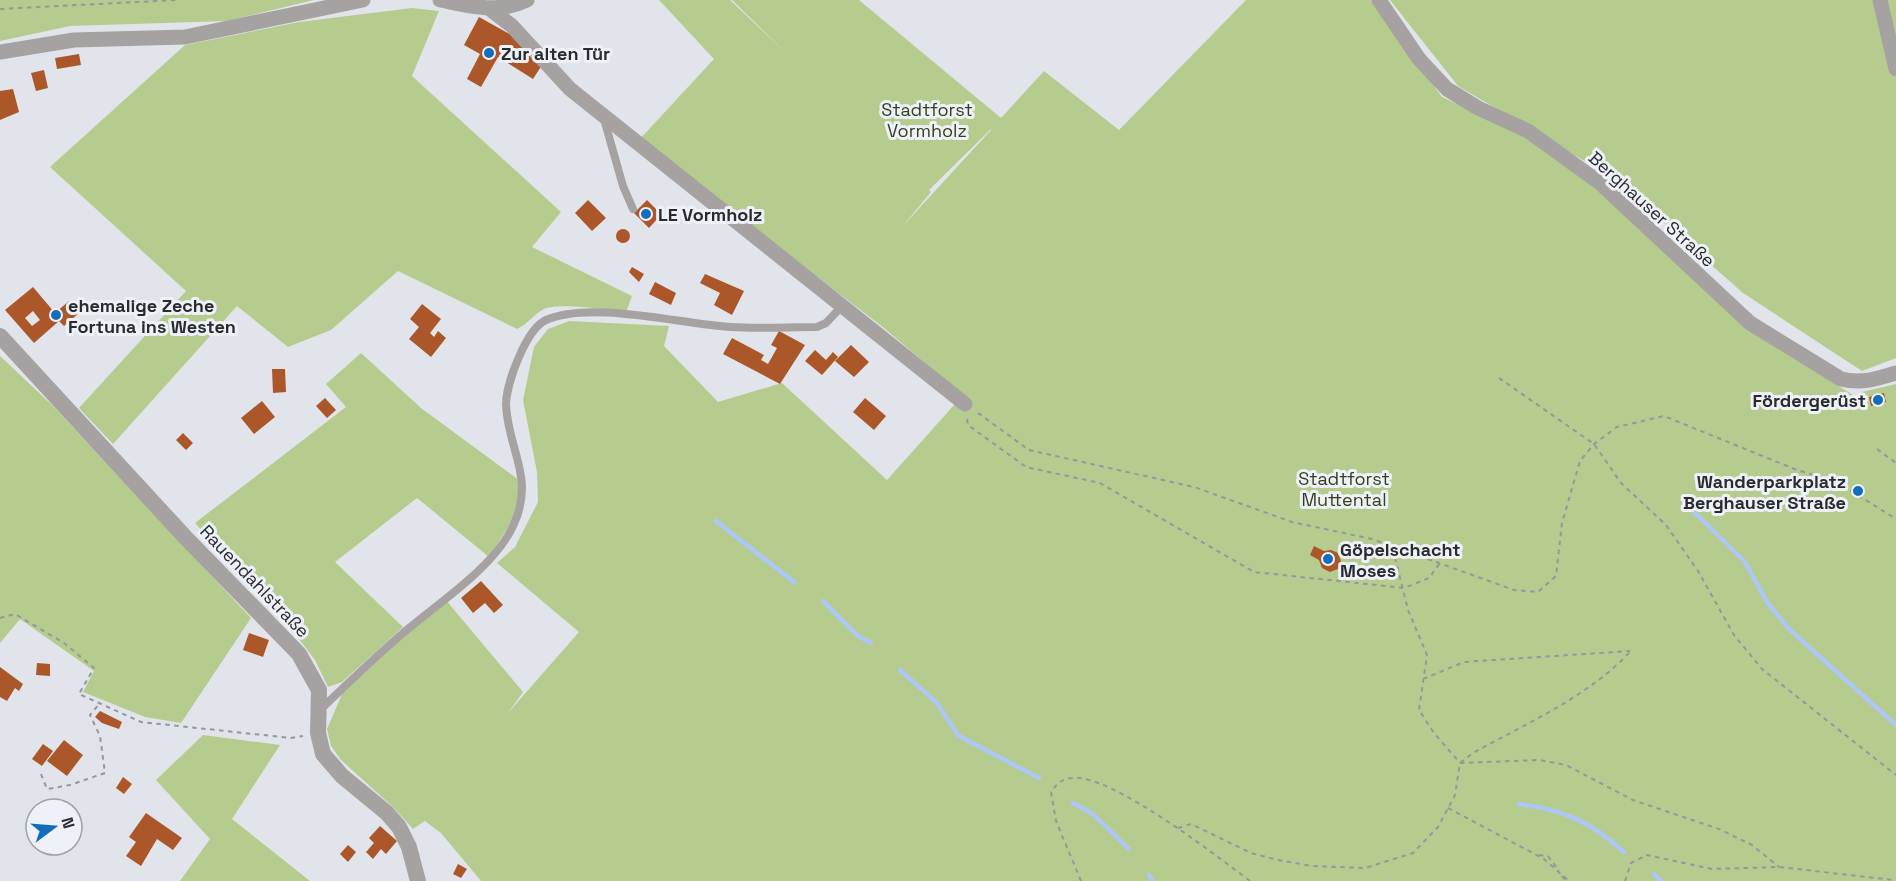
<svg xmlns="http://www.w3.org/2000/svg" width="1896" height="881" viewBox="0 0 1896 881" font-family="'Space Grotesk',sans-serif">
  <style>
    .green { fill: #b6cc8e; fill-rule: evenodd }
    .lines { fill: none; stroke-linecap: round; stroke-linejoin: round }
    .stream { stroke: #adc7f9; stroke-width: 4.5 }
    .building { fill: #ac5729; fill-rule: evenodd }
    .path { stroke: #95979c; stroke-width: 2; stroke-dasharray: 4.5 4.5; stroke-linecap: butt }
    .service { stroke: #a6a2a2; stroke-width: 8 }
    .minor { stroke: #a6a2a2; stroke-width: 15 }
    .tertiary { stroke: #a6a2a2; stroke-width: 16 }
    .poi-dot { fill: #126dba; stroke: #eef1f7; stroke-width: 2 }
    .labels { text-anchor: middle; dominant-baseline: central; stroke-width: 6; stroke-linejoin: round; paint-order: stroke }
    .poi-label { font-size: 18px; font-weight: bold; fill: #2a2b2e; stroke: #eef1f7; text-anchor: start }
    .park-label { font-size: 18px; fill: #334019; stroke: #eef1f7 }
    .street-label { font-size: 18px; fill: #2a2b2e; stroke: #eef1f7 }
  </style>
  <rect width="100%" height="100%" fill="#e1e4ea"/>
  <!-- green -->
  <path class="green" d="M0 0H314L227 21 70 26 0 41Z
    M659 0H730L789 56 732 0H859L1001 118 1044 71 1119 130 1246 0H1371L1442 97 1527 136 1596 189 1747 328 1856 397 1862 392 1896 384V881H481L441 833 425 821 413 829 393 807 341 760 331 746 327 729 342 694 445 599 523 692 508 713 579 632 497 563 515 547 538 502 537 472 523 400 534 347 548 329 569 321 669 326 664 346 718 402 782 383 887 480 963 395 884 328 639 140 714 59ZM991 129V130L902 227 931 192 929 190Z
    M1390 0H1896V358L1862 371 1743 293 1613 178 1458 86Z
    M412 8 439 11 412 76 561 212 532 247 632 296 626 312C609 310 559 302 544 309 534 314 528 324 517 329L398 271 331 330 288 347 237 306 113 444 79 408 186 291 50 167 185 45 299 22Z
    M361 353 421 408 519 480 524 502 489 557 417 498 335 562 403 627 342 682 328 687 315 660 296 635 195 523 346 407 326 384Z
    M0 356 53 406 251 618 181 723 145 717 83 692 94 671 20 619 0 643Z
    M203 735 280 745 232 819 310 881H180L210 839 156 780Z"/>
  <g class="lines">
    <!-- stream -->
    <path class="stream" d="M1682 500 1745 562 1767 602 1789 629 1896 725
      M716 521 794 582
      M823 601 858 636 871 643
      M900 670 936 702 959 736 1039 778
      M1073 803 1093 814 1129 849
      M1519 804C1565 810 1589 821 1624 852
      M1654 874 1661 881
      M1149 875 1153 881"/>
  </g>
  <!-- building -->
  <path class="building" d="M479 17 517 38 542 65 533 79 498 57 481 87 467 79 480 54 464 45Z
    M79 54 81 65 57 69 55 58Z
    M44 70 48 88 36 91 31 73Z
    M13 89 19 112 0 120V91Z
    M588 200 606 218 592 231 575 213Z
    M647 200 656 209 659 217 649 228 634 213Z
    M616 236a7 7 0 1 1 14 0a7 7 0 1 1-14 0Z
    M632 267 644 274 639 282 629 272Z
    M705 274 744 291 732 315 714 305 720 293 700 283Z
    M655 282 676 293 671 305 649 294Z
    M33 287 55 313 69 301 79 313 64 326 59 321 34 343 5 310ZM33 311 40 320 32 326 25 318Z
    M422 304 441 319 430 333 434 337 438 331 446 338 431 357 409 339 419 327 410 319Z
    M779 331 805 345 780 384 723 354 732 338 764 355 761 360 768 364 777 348 771 345Z
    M851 345 869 362 854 377 835 361Z
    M815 350 826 360 833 352 838 357 822 375 805 361Z
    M272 369H285L286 392 273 393Z
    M1884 393 1886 402 1871 406 1869 397Z
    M325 398 336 410 327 418 316 406Z
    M865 398 886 416 874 430 853 412Z
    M262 401 275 417 254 434 241 418Z
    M183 433 193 443 186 450 176 440Z
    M1314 546 1324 551 1331 550 1338 553 1341 561 1338 569 1330 572 1322 568 1319 560 1310 555Z
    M481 581 503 605 494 613 485 603 473 613 461 598Z
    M249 633 269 640 263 657 243 650Z
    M37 663 50 664V676L36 675Z
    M0 667 23 684 19 691 15 688 7 701 0 697Z
    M100 711 122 722 119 729 102 723 95 717Z
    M64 740 83 755 67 776 47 761Z
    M43 744 53 751 42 766 32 759Z
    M123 777 132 784 124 794 116 788Z
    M146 813 182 838 173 850 157 839 141 866 126 856 136 842 129 837Z
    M380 826 397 841 386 854 381 849 373 859 366 852 374 843 369 838Z
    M348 845 356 852 348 862 340 854Z
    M458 864 467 869 461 878 453 874Z"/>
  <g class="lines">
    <!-- path -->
    <path class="path" d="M0 9 176 0
      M1499 378 1594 444 1621 483 1666 525 1698 571 1734 635 1762 669 1896 775
      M978 413 1029 450 1194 487 1292 522 1372 539 1514 590 1538 592 1556 576 1562 523 1580 461 1594 444 1617 427 1664 416 1797 470 1837 482 1896 519
      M967 419 968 425 1026 467 1100 483 1254 572 1404 588 1429 578 1440 563
      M1877 449 1896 463
      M1393 549 1408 610 1427 655 1419 710 1434 733 1460 763
      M0 618 15 614 64 643 94 668 79 694 141 722 291 738 303 736
      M1423 679 1464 662 1630 651
      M1460 763 1539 760 1566 765 1633 800 1719 829 1752 845 1779 867
      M41 774 47 789 70 785 105 773 100 736 90 715 100 703
      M1448 808 1544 859 1569 881
      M1178 828 1191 824 1251 853 1278 860 1312 866 1365 868 1413 853 1438 827 1455 795 1460 763 1473 753C1527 723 1588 697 1631 651
      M1539 855 1548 856 1559 871
      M1562 876 1566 881
      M1081 881 1056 821 1051 792C1057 784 1061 779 1072 778 1110 773 1218 857 1250 881
      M1625 881 1631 863 1647 855 1712 869 1779 867 1894 880"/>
    <!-- service -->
    <path class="service" d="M604 119 623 186 633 209
      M321 709C345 686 369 663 394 641 431 607 494 570 514 524 535 477 508 450 506 405 506 384 526 329 546 320 590 300 681 324 731 327 759 329 788 327 817 327L826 323 843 305"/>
    <!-- minor -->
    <path class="minor" d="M440 0C471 6 498 14 527 0
      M1379 0 1419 59 1447 89 1478 108 1528 131 1600 183 1750 323 1841 379C1861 384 1877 379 1896 373
      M1880 0 1896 69
      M490 9 512 26 570 89 965 404
      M0 52 74 40 185 37 363 0"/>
    <!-- tertiary -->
    <path class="tertiary" d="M0 336 185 537 299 654 319 690 318 733 323 754 342 776 387 813 399 827 409 847 418 881"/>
  </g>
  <!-- markers -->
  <g class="poi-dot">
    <circle cx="489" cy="53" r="6"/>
    <circle cx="646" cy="214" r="6"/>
    <circle cx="56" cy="315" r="6"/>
    <circle cx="1878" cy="400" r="6"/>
    <circle cx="1858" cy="491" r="6"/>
    <circle cx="1328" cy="559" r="6"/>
  </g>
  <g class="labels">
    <!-- poi labels -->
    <g class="poi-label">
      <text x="501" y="53">Zur alten Tür</text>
      <text x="658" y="214">LE Vormholz</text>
      <text x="68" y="305">ehemalige Zeche<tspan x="68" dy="21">Fortuna ins Westen</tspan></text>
      <text x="1866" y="400" text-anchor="end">Fördergerüst</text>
      <text x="1846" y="481" text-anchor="end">Wanderparkplatz<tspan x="1846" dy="21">Berghauser Straße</tspan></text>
      <text x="1340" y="549">Göpelschacht<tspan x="1340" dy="21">Moses</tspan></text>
    </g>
    <!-- park labels -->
    <g class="park-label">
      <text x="927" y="109">Stadtforst<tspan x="927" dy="21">Vormholz</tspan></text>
      <text x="1344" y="478">Stadtforst<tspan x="1344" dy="21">Muttental</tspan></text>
    </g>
    <!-- street labels -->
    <g class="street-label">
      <text transform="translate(1652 209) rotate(42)">Berghauser Straße</text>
      <text transform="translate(255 581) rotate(46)">Rauendahlstraße</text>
    </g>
  </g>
  <!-- north arrow -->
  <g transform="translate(54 827) rotate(74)"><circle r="28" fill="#eef1f7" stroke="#a0a2a7" stroke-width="1.5"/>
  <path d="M0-4.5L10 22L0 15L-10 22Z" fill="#126dba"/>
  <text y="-9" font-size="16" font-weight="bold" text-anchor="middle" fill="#2a2b2e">N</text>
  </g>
</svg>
